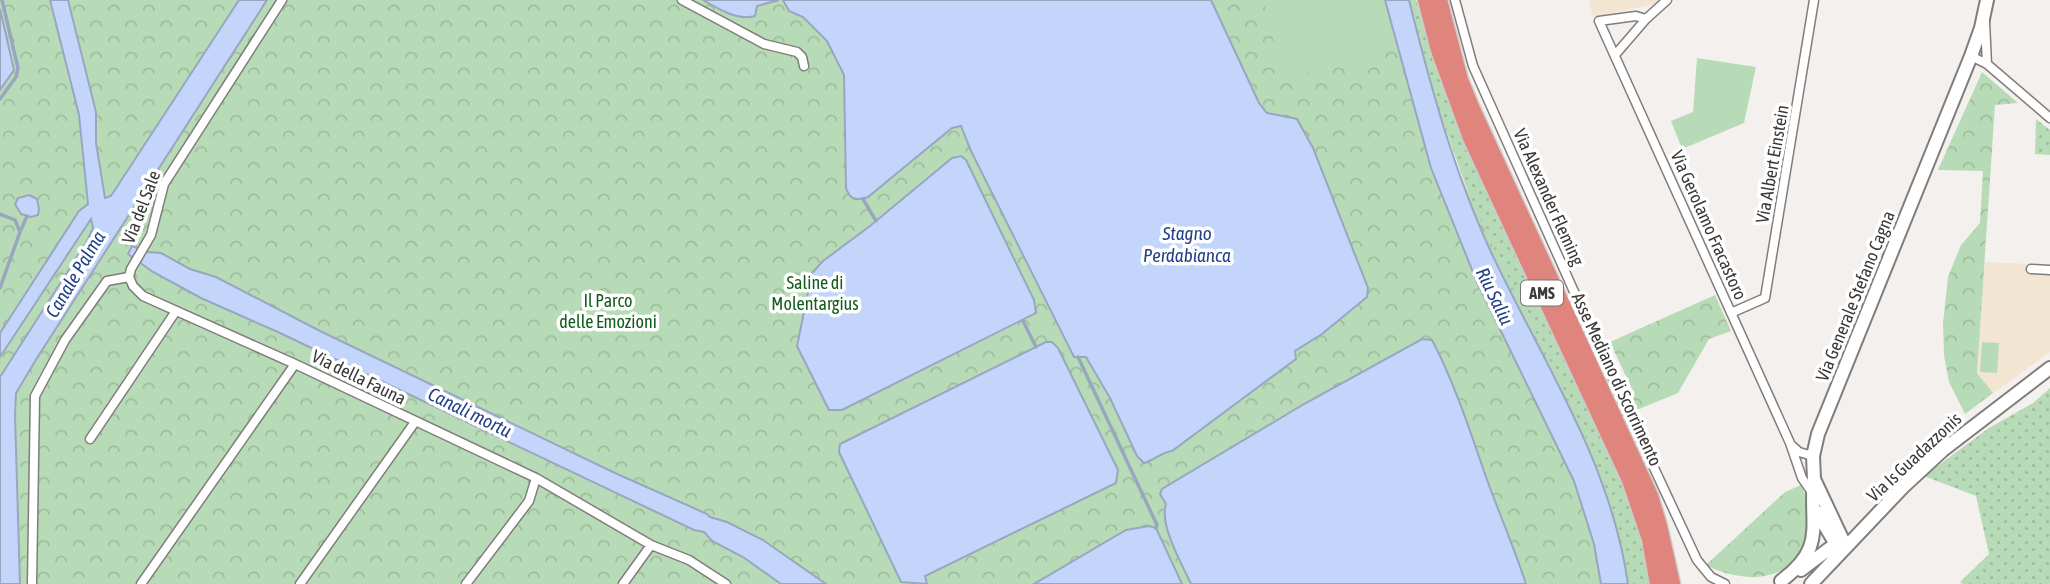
<svg xmlns="http://www.w3.org/2000/svg" width="2050" height="584" viewBox="0 0 2050 584" font-family="'Asap Condensed',sans-serif">
  <style>
    .education { fill: #f2e5d1 }
    .grass { fill: url(#grass-dots) }
    .park { fill: url(#park-crowns) }
    .pitch { fill: #b7dbb6 }
    .water { fill: #c3d5fa; stroke: #9aa6c0; stroke-width: 2 }
    .lines { fill: none; stroke-linecap: round; stroke-linejoin: round }
    .stream { stroke: #9aa6c0; stroke-width: 3.5 }
    .street-casing { stroke: #807d7b; stroke-width: 11 }
    .secondary-casing { stroke: #807d7b; stroke-width: 16 }
    .highway-casing { stroke: #ccc; stroke-width: 19 }
    .street { stroke: #fff; stroke-width: 8 }
    .secondary { stroke: #fff; stroke-width: 12 }
    .highway { stroke: #df857d; stroke-width: 16 }
    .labels { text-anchor: middle; dominant-baseline: central; stroke-width: 7; stroke-linejoin: round; paint-order: stroke }
    .shield { fill: #fff; stroke: #767574; stroke-width: 2 }
    .shield-label { font-size: 16px; font-weight: bold; fill: #3b3a39 }
    .street-label { font-size: 18px; fill: #3b3a39; stroke: #fff }
    .park-label { font-size: 18px; fill: #135c1a; stroke: #fff }
    .water-label { font-size: 19px; font-style: italic; fill: #224085; stroke: #fff }
  </style>
  <defs>
    <pattern id="grass-dots" width="8" height="8" patternUnits="userSpaceOnUse" patternTransform="scale(1.75)"><rect width="8" height="8" fill="#b7dbb6"/><path d="M2 2h.1M6 6h.1" fill="none" stroke="#9ebd9d" stroke-width="1.8" stroke-linecap="round"/></pattern>
    <pattern id="park-crowns" width="20" height="18" patternUnits="userSpaceOnUse" patternTransform="scale(1.75)"><rect width="20" height="18" fill="#b7dbb6"/><path d="M2 6a3 3 0 1 1 6 0M12 15a3 3 0 1 1 6 0" fill="none" stroke="#9ebd9d"/></pattern>
  </defs>
  <rect width="100%" height="100%" fill="#f4f0ee"/>
  <!-- education -->
  <path class="education" d="M1589 0H1659L1654 4 1593 17Z
    M1983 262 2030 264 2029 274 2050 275V352L1993 393 1977 373Z"/>
  <!-- grass -->
  <path class="grass" d="M1409 0H1416L1434 63 1453 110 1632 500 1643 535 1651 584H1628L1596 466 1589 447 1475 212 1437 105Z
    M2036 119 2050 130V155L2035 154Z
    M2050 388V584H1962L1960 582 1989 554 1976 496 1924 476 1989 428 2033 403Z"/>
  <!-- park -->
  <path class="park" d="M0 0H1405C1420 51 1432 104 1451 153 1459 174 1469 195 1479 216 1531 332 1612 458 1630 584H0Z
    M1982 72 2018 103 1995 105 1977 373 1993 393 1965 414 1949 382 1944 355 1943 323 1948 277 1961 245 1980 223 1983 171 1938 170Z
    M1715 295 1731 331 1709 339 1678 393 1634 411 1626 392 1632 389 1610 342Z
    M1801 485C1805 495 1811 505 1811 516 1812 523 1809 531 1807 537 1795 584 1742 584 1706 565L1785 492Z"/>
  <!-- pitch -->
  <path class="pitch" d="M1263 0H1385L1394 32 1386 53 1288 78 1279 61Z
    M1697 58 1756 67 1744 123 1682 149 1671 121 1693 112Z
    M1982 342 1999 343 1997 373 1980 372Z"/>
  <!-- water -->
  <path class="water" d="M50 0H68L96 112V143L105 198 111 196 239 0H267L37 358 16 393 15 416 20 584H0V377L86 243 93 228 91 219 0 357V333L79 211 88 204 79 115Z
    M703 0H779L757 6 755 16C738 21 718 9 703 0Z
    M783 0H1211L1259 103 1267 113 1297 119 1313 148 1368 288 1367 297 1322 334 1295 351 1296 359 1172 451C1162 452 1154 460 1144 463L1137 456 1110 398 1086 357H1074L971 151 961 126 952 128 868 197C856 201 850 200 846 188L844 75 827 41 803 17 789 11Z
    M1385 0H1409C1430 85 1454 172 1491 252 1542 361 1611 462 1628 584H1601L1594 544 1574 481 1477 282 1431 168Z
    M0 9 14 70 0 90Z
    M961 156 966 160 1034 300 1036 313 842 410H829L797 346 812 273 823 261 870 226 952 158Z
    M29 195 37 199 39 209 38 215 31 217 21 214 15 204 18 198Z
    M132 246 147 252 161 253 190 269 216 277 320 331 615 473 707 514 710 517 727 522 763 540 826 584H781L743 557 712 541 704 532 694 530 280 333 201 298 153 272 128 254Z
    M1422 339 1432 340C1455 384 1470 431 1486 477 1499 513 1514 547 1526 584H1191C1182 564 1159 525 1166 504L1160 494 1162 489 1304 404Z
    M1046 342H1052L1058 348 1118 470 1116 483 925 576 927 584 901 582 839 452 840 444Z
    M1149 526 1156 528 1182 584H1034L1126 530Z"/>
  <g class="lines">
    <!-- stream -->
    <path class="stream" d="M0 99 16 77 18 68 2 0
      M863 199 876 221
      M0 214 15 220 20 232 0 288
      M21 230 27 216
      M1023 321 1036 347
      M1078 357 1157 525 1156 528"/>
    <!-- street casing -->
    <g class="street-casing">
      <path id="street" d="M682 0 764 44 797 52 802 57 804 66
        M1455 0 1473 66 1627 410 1697 560 1711 577 1725 584
        M1646 19 1636 16 1599 21 1790 443 1802 478 1813 494
        M1985 22 1987 64
        M1615 55 1646 19 1667 0
        M1971 56 1987 64 2050 118
        M2031 269 2050 270
        M129 277 133 286 143 296 295 364 536 478 651 545 689 560 726 584
        M1731 313 1765 298 1814 0
        M90 439 176 311
        M1791 445 1799 452 1813 456
        M32 584 35 396 65 340 107 281 129 277 131 269 151 235 164 184 282 0
        M141 584 295 364
        M300 584 415 422
        M466 584 529 501 536 478
        M623 584 651 545"/>
    </g>
    <!-- secondary casing -->
    <g class="secondary-casing">
      <path id="secondary" d="M1816 511 1834 541 1846 547
        M1846 547 1814 479 1813 456 1818 434 1971 56 1981 28 1987 0
        M1801 570 1830 548 1846 547
        M1781 581C1827 547 1809 526 1814 479
        M1811 584 1903 487 1943 450 2050 368"/>
    </g>
    <!-- highway casing -->
    <g class="highway-casing">
      <path id="highway" d="M1426 0 1439 50 1471 138 1630 480 1650 539 1658 584
        M1439 0 1460 80 1471 107 1650 496 1659 526 1672 584"/>
    </g>
    <!-- street -->
    <use href="#street" class="street"/>
    <!-- secondary -->
    <use href="#secondary" class="secondary"/>
    <!-- highway -->
    <use href="#highway" class="highway"/>
  </g>
  <g class="labels">
    <!-- shield labels -->
    <rect class="shield" x="1521" y="280.5" width="42" height="25" rx="5"/>
    <g class="shield-label">
      <text x="1542" y="293">AMS</text>
    </g>
    <!-- street labels -->
    <g class="street-label">
      <text transform="translate(1772 164) rotate(-80)">Via Albert Einstein</text>
      <text transform="translate(1549 197) rotate(66)">Via Alexander Fleming</text>
      <text transform="translate(141 207) rotate(-69)">Via del Sale</text>
      <text transform="translate(1709 225) rotate(66)">Via Gerolamo Fracastoro</text>
      <text transform="translate(1855 296) rotate(-68)">Via Generale Stefano Cagna</text>
      <text transform="translate(359 377) rotate(26)">Via della Fauna</text>
      <text transform="translate(1617 379) rotate(65)">Asse Mediano di Scorrimento</text>
      <text transform="translate(1914 457) rotate(-43)">Via Is Guadazzonis</text>
    </g>
    <!-- park labels -->
    <g class="park-label">
      <text x="815" y="282">Saline di<tspan x="815" dy="21">Molentargius</tspan></text>
      <text x="608" y="300">Il Parco<tspan x="608" dy="21">delle Emozioni</tspan></text>
    </g>
    <!-- water labels -->
    <g class="water-label">
      <text x="1187" y="233">Stagno<tspan x="1187" dy="22">Perdabianca</tspan></text>
      <text transform="translate(75 274) rotate(-59)">Canale Palma</text>
      <text transform="translate(1495 296) rotate(64)">Riu Saliu</text>
      <text transform="translate(470 412) rotate(26)">Canali mortu</text>
    </g>
  </g>
</svg>
